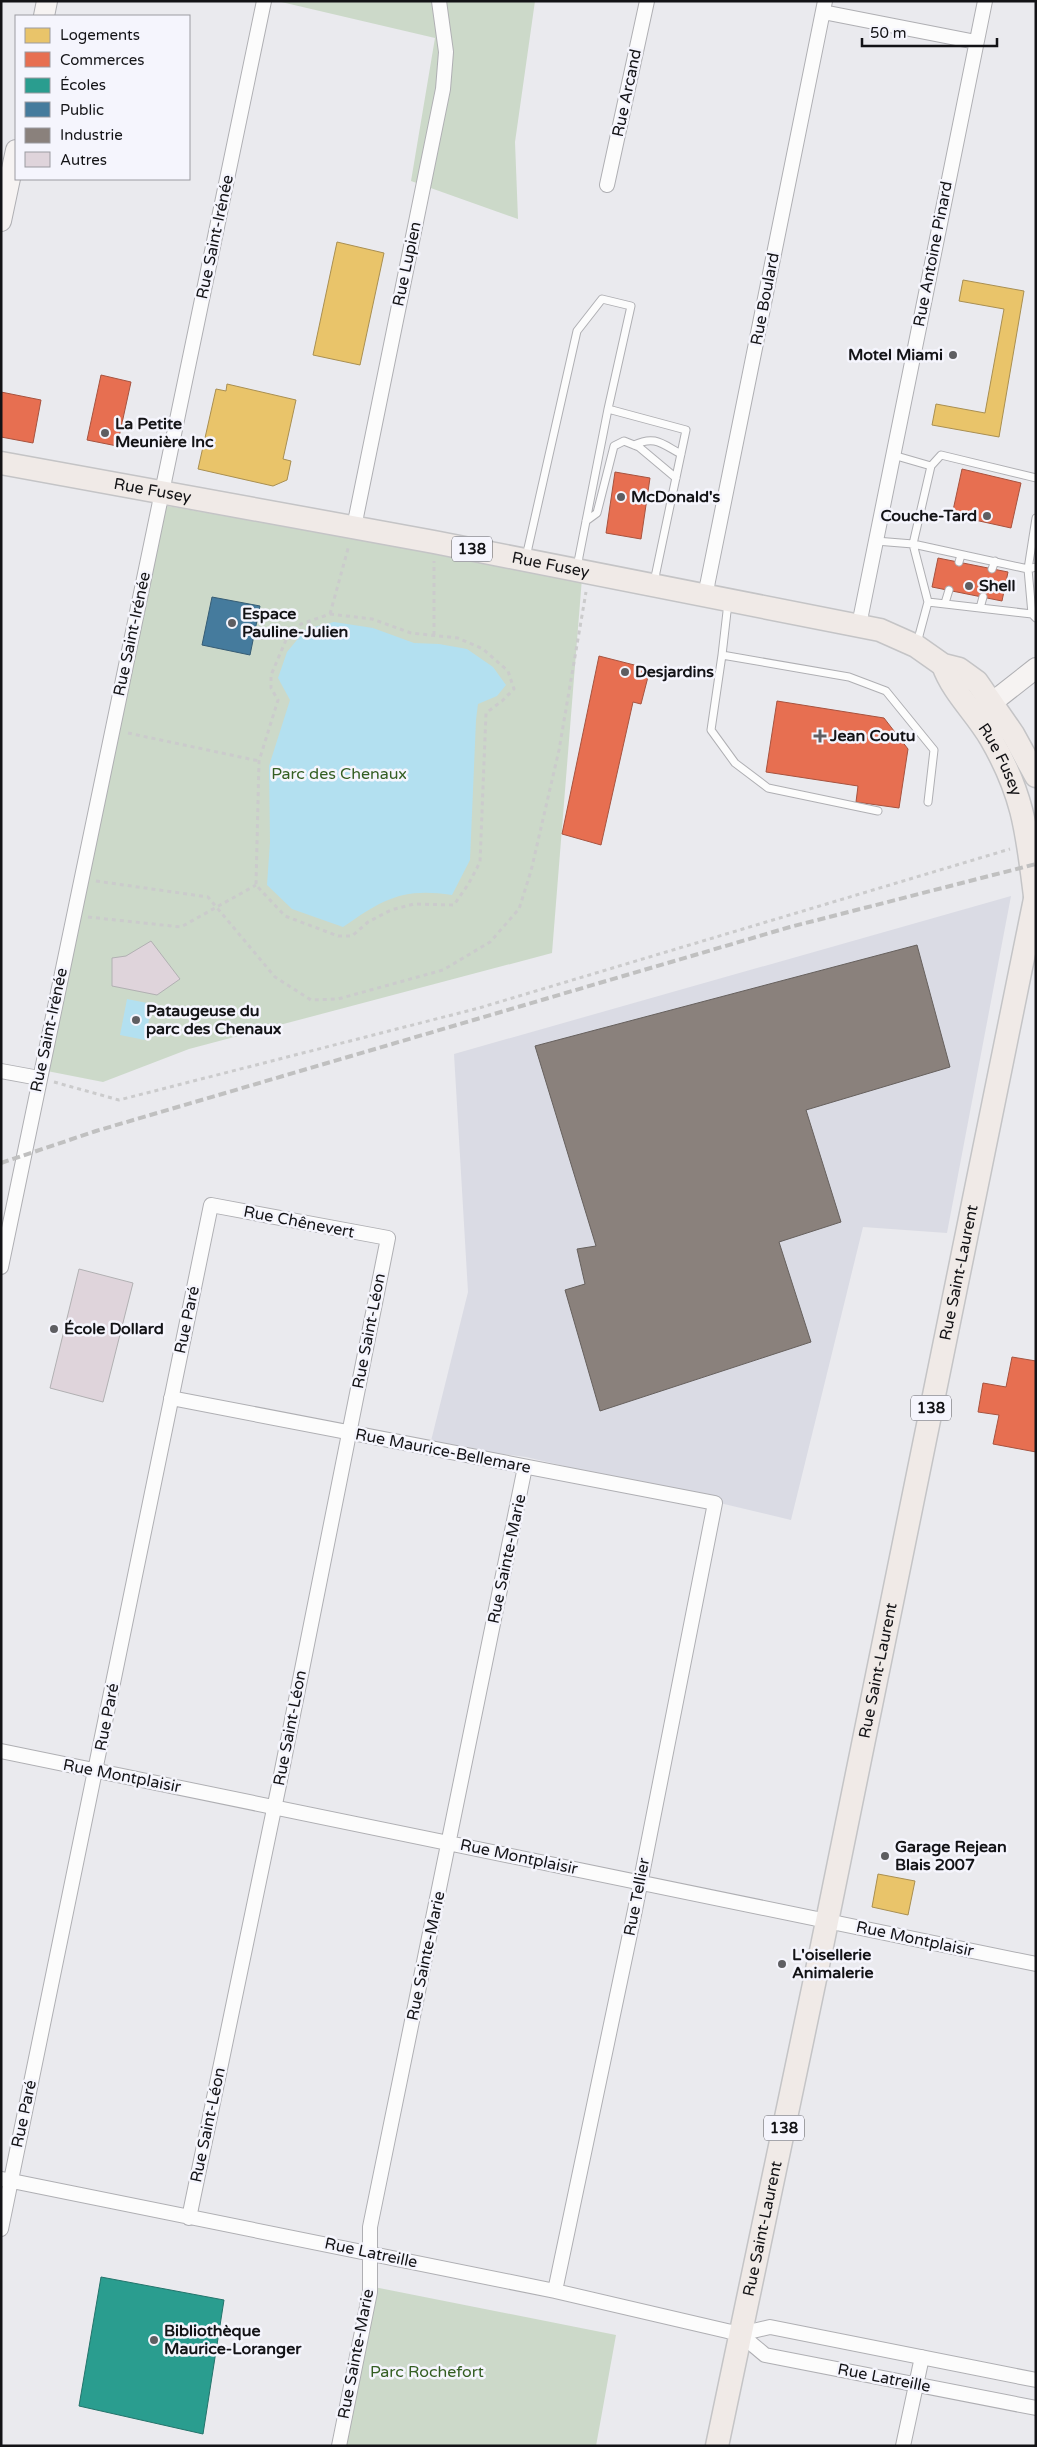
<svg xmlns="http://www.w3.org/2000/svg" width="1037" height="2447" viewBox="0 0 1037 2447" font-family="'Varela Round',sans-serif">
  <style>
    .built { fill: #dadbe4 }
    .green { fill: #ccd9c9 }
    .water { fill: #b3e0f0 }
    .homes { fill: #e9c46a; stroke: #a98f51 }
    .shops { fill: #e76f51; stroke: #a7533f }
    .schools { fill: #2a9d8f; stroke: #23746b }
    .public { fill: #457b9d; stroke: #365c74 }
    .industry { fill: #8a817c; stroke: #66605d }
    .building { fill: #dfd4db; stroke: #b1b0b2 }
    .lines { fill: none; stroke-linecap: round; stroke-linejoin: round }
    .lane-casing { stroke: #afafb3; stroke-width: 9 }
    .street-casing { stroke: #afafb3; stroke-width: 16 }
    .secondary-casing { stroke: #afafb3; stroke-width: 22 }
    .primary-casing { stroke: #c4c4c6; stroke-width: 25 }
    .path { stroke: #cbcbcc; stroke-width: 3; stroke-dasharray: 4 4; stroke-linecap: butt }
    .lane { stroke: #fcfcfc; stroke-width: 7 }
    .street { stroke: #fcfcfc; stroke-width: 14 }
    .secondary { stroke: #f6f3f2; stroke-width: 20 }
    .primary { stroke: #f0eae7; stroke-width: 22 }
    .rail { stroke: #c0c0c0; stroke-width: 4; stroke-dasharray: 8 4; stroke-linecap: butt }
    .poi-dot { fill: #5e5e62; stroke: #f5f5fd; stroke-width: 2 }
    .labels { text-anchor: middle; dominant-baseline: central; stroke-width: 5; stroke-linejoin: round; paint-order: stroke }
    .shield { fill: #f5f5fd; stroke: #57575b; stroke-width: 1 }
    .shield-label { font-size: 15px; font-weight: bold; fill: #131316 }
    .street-label { font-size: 16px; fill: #131316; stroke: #f5f5fd }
    .poi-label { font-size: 16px; font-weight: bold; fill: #131316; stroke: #f5f5fd; text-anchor: start }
    .park-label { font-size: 16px; fill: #345e22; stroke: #f5f5fd }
  </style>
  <rect width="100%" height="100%" fill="#eaeaee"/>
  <!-- built -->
  <path class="built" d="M1011 896 947 1233 863 1227 791 1520 526 1457 430 1445 468 1292 454 1054Z"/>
  <!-- green -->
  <path class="green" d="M277 1H535L515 142 518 219 411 181 435 38Z
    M162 505 582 578 552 953 189 1049 103 1082 47 1071Z
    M369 2286 616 2335 596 2446H338Z"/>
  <!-- water -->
  <path class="water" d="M334 622 373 628 414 643 439 644 467 649 493 667 506 685 497 696 478 704 476 720 470 860 452 895C402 887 382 900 343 927L292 909 267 885 270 842 269 766 290 700 278 678 287 652 306 629Z
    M127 999 152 1004 145 1040 120 1035Z"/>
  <!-- homes -->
  <path class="homes" d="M337 242 384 253 360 365 313 355Z
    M963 280 1024 291 999 437 932 425 936 404 985 413 1004 309 959 301Z
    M227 384 296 400 283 459 291 461 287 480 273 486 198 469 216 389 226 391Z
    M878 1874 915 1881 908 1915 872 1907Z"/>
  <!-- shops -->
  <path class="shops" d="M101 375 131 382 117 446 87 440Z
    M1 392 41 400 33 443 1 437Z
    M962 469 1021 483 1011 528 952 515Z
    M615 472 650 478 641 539 606 533Z
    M938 558 1008 572 1002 601 932 587Z
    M599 656 650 669 641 704 633 702 601 845 562 834Z
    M777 701 884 718 908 749 899 808 856 802 858 786 766 772Z
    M1012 1357 1036 1361V1452L993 1444 999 1415 978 1412 983 1383 1006 1387Z"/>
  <!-- schools -->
  <path class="schools" d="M101 2277 224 2300 203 2434 79 2406Z"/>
  <!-- public -->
  <path class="public" d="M212 597 260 606 250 655 202 645Z"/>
  <!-- industry -->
  <path class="industry" d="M917 945 950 1067 806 1110 841 1222 779 1242 811 1342 600 1411 565 1290 585 1284 577 1249 596 1246 535 1046Z"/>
  <!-- building -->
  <path class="building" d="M151 941 180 979 157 995 112 986V958L126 956Z
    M79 1269 133 1283 103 1402 50 1388Z"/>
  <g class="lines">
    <!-- lane casing -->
    <g class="lane-casing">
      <path id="lane" d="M608 409 686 430 654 582
        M634 445C655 435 662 444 681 454
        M931 466 941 455 1036 478
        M1036 518 1028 569 1036 567
        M586 521 597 513 614 446 624 441 639 447 676 478
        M876 541 913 544 931 466 893 455
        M526 557 577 331 602 299 631 306 608 409 577 567
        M959 562 961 555
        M992 569 995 561
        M928 602 1032 614
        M728 603 722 655 849 677 886 691 934 750 928 802
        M945 603 949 590
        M980 608 983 597
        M917 643 928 602 913 544 1028 569 1032 614 1036 618
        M722 655 711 730 735 763 768 788 878 811"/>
    </g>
    <!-- street casing -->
    <g class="street-casing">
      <path id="street" d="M823 12 976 42
        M607 185 647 1
        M354 527 443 89 446 52 439 1
        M705 596 825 1
        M859 625 985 1
        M1 1071 39 1078
        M1 1267 264 1
        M171 1398 715 1503 635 1910 555 2291
        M1 1751 1036 1964
        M2 2179 555 2291 740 2334 765 2355 1036 2408
        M1 2229 211 1205 388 1238 279 1785 189 2218
        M740 2334 770 2327 1036 2380
        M339 2446 370 2292V2227L525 1467
        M903 2446 922 2357"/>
    </g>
    <!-- secondary casing -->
    <g class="secondary-casing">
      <path id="secondary" d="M44 16 47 1
        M1 221 16 150
        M980 712 1036 668"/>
    </g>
    <!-- primary casing -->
    <g class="primary-casing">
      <g id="primary">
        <path id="s1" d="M1 463 434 542 880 630 916 646 943 665 959 669 977 682 1013 734 1036 776"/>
        <path id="s2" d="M943 665C953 693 976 713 991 739 1024 796 1027 833 1035 896"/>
        <path id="s3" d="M717 2446 822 1946 1036 894"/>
      </g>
    </g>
    <!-- path -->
    <path class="path" d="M330 614 372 619 411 633 458 638 483 649 508 671 514 689 502 701 486 713 480 862 469 883 454 905 414 904 391 910 368 922 352 936H338L285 916 256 885 259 761 278 700 271 688V675L286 640 301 624Z
      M330 614 349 545
      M434 635V561
      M128 733 259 761
      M96 881 208 897 275 977 311 1000 338 999 443 970 490 942 519 909 531 871 559 750 586 592
      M88 917 181 927 256 885
      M54 1082 119 1100 479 1008 1010 849"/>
    <!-- lane -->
    <use href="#lane" class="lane"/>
    <!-- street -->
    <use href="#street" class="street"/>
    <!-- secondary -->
    <use href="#secondary" class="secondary"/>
    <!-- primary -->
    <use href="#primary" class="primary"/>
    <!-- rail -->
    <path class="rail" d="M1 1163 96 1131 790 927 1036 864"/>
  </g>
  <!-- markers -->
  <g class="poi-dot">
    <circle cx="953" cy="355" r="5"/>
    <circle cx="105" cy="433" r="5"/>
    <circle cx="621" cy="497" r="5"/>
    <circle cx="987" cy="516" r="5"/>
    <circle cx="969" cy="586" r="5"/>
    <circle cx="232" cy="623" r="5"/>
    <circle cx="625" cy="672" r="5"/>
    <path d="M817.5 728.5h5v5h5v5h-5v5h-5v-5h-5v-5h5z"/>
    <circle cx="136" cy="1020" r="5"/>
    <circle cx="54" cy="1329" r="5"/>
    <circle cx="885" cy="1856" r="5"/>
    <circle cx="782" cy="1964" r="5"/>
    <circle cx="154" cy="2340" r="5"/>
  </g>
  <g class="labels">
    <!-- shield labels -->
    <g class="shield">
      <rect x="452" y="536.5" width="40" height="25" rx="4"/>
      <rect x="911" y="1395.5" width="40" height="25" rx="4"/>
      <rect x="764" y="2115.5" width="40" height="25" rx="4"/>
    </g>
    <g class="shield-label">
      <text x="472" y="549">138</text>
      <text x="931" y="1408">138</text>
      <text x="784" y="2128">138</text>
    </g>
    <!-- street labels -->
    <g class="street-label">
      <text transform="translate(627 93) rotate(-78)">Rue Arcand</text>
      <text transform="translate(215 237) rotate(-78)">Rue Saint-Irénée</text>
      <text transform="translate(933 254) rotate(-79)">Rue Antoine Pinard</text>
      <text transform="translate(407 264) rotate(-78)">Rue Lupien</text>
      <text transform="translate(765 299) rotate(-79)">Rue Boulard</text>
      <text stroke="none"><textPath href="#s1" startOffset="154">Rue Fusey</textPath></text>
      <text stroke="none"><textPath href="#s1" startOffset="559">Rue Fusey</textPath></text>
      <text transform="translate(132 634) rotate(-78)">Rue Saint-Irénée</text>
      <text stroke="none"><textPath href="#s2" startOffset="111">Rue Fusey</textPath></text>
      <text transform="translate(49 1030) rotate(-78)">Rue Saint-Irénée</text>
      <text transform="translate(299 1222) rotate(11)">Rue Chênevert</text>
      <text stroke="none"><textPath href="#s3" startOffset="1198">Rue Saint-Laurent</textPath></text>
      <text transform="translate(187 1320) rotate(-78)">Rue Paré</text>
      <text transform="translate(369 1331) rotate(-79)">Rue Saint-Léon</text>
      <text transform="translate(443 1451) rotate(11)">Rue Maurice-Bellemare</text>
      <text transform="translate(507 1559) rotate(-78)">Rue Sainte-Marie</text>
      <text stroke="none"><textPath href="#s3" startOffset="792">Rue Saint-Laurent</textPath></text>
      <text transform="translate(107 1717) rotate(-79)">Rue Paré</text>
      <text transform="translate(290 1728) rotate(-79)">Rue Saint-Léon</text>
      <text transform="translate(122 1776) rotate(11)">Rue Montplaisir</text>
      <text transform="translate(519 1857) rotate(12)">Rue Montplaisir</text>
      <text transform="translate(637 1897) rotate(-79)">Rue Tellier</text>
      <text transform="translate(915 1939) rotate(12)">Rue Montplaisir</text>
      <text transform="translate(426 1956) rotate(-78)">Rue Sainte-Marie</text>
      <text transform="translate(24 2114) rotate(-78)">Rue Paré</text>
      <text transform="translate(208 2125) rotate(-78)">Rue Saint-Léon</text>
      <text stroke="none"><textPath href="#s3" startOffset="222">Rue Saint-Laurent</textPath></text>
      <text transform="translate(371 2253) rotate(12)">Rue Latreille</text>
      <text transform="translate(356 2354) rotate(-79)">Rue Sainte-Marie</text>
      <text transform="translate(884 2378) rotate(11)">Rue Latreille</text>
    </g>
    <!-- poi labels -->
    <g class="poi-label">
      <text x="943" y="355" text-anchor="end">Motel Miami</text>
      <text x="115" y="424">La Petite<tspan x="115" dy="18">Meunière Inc</tspan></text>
      <text x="631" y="497">McDonald's</text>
      <text x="977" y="516" text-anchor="end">Couche-Tard</text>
      <text x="979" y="586">Shell</text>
      <text x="242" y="614">Espace<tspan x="242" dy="18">Pauline-Julien</tspan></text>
      <text x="635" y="672">Desjardins</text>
      <text x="830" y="736">Jean Coutu</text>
      <text x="146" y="1011">Pataugeuse du<tspan x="146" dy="18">parc des Chenaux</tspan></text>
      <text x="64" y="1329">École Dollard</text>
      <text x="895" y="1847">Garage Rejean<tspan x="895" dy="18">Blais 2007</tspan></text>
      <text x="792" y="1955">L'oisellerie<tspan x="792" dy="18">Animalerie</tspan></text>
      <text x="164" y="2331">Bibliothèque<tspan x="164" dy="18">Maurice-Loranger</tspan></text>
    </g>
    <!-- park labels -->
    <g class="park-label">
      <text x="339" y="774">Parc des Chenaux</text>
      <text x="427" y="2372">Parc Rochefort</text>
    </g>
  </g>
  <!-- border -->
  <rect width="1037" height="2447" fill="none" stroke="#131316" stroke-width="5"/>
  <!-- legend -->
  <rect x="15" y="15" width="175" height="165" fill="#f5f5fd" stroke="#9b9ba1"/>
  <rect x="25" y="28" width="25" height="15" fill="#e9c46a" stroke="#9b9ba1"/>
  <text x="60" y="40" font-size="15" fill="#131316">Logements</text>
  <rect x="25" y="52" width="25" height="15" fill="#e76f51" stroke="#9b9ba1"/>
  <text x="60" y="65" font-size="15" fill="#131316">Commerces</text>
  <rect x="25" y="78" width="25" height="15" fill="#2a9d8f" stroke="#9b9ba1"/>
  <text x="60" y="90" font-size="15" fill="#131316">Écoles</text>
  <rect x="25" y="102" width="25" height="15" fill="#457b9d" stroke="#9b9ba1"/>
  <text x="60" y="115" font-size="15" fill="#131316">Public</text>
  <rect x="25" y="128" width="25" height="15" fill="#8a817c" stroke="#9b9ba1"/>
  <text x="60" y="140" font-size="15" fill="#131316">Industrie</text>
  <rect x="25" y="152" width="25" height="15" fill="#dfd4db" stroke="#9b9ba1"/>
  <text x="60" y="165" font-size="15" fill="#131316">Autres</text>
  <!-- scale -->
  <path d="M862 38v8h135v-8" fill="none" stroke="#131316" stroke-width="2.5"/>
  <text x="870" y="38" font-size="15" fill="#131316" stroke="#f5f5fd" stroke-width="4" paint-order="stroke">50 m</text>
</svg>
